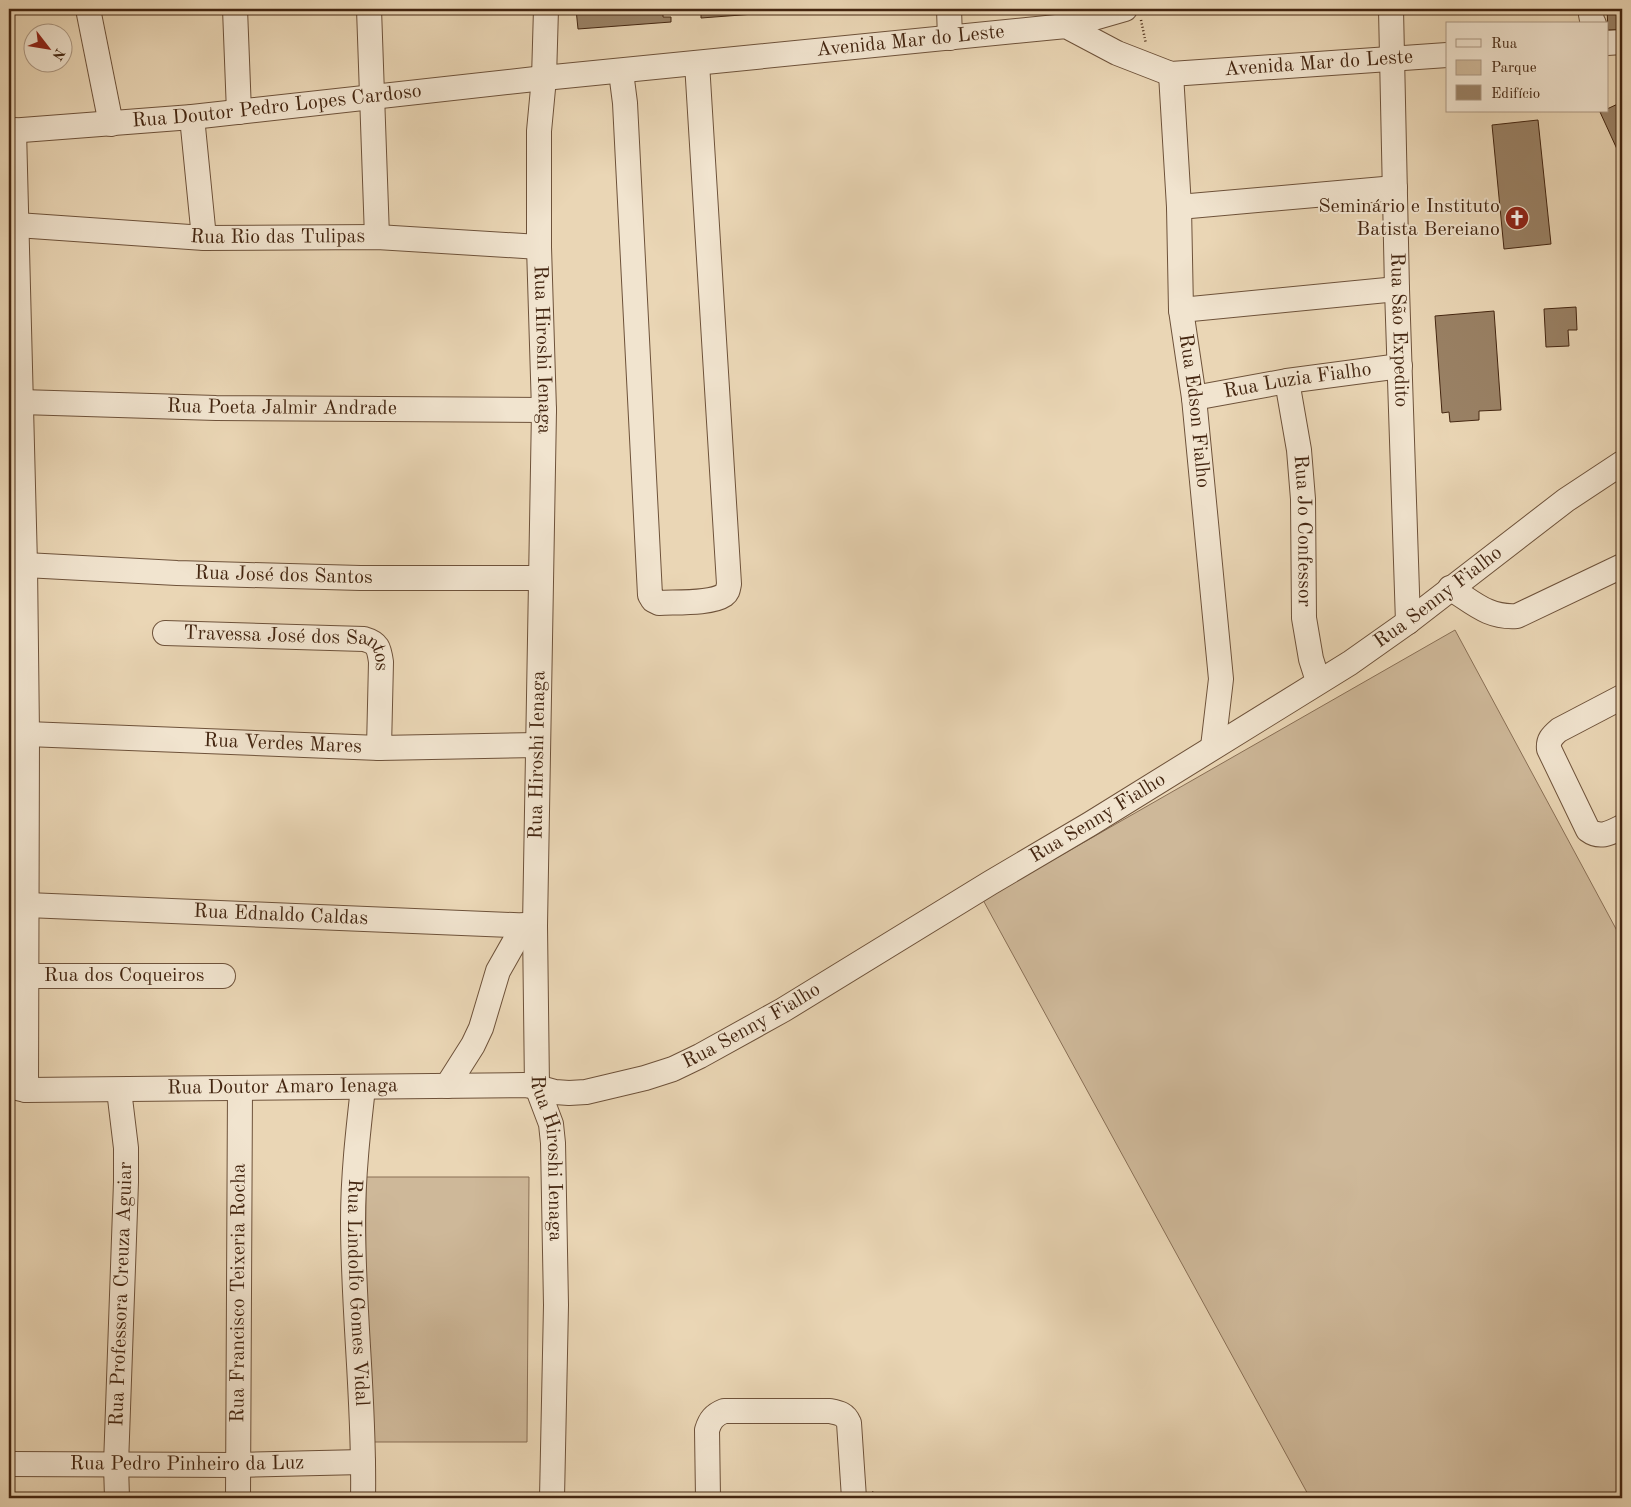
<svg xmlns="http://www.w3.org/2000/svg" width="1631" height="1507" viewBox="0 0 1631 1507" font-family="'Old Standard TT',serif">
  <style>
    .green { fill: #ceb899; stroke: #896f55 }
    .building { fill: #9a8266; stroke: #442611 }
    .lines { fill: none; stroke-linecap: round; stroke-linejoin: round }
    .minor-casing { stroke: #6e523a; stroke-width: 26 }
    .path { stroke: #442611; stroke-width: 2.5; stroke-dasharray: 1 2.5; stroke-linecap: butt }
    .minor { stroke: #f1e4cf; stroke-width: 24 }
    .labels { text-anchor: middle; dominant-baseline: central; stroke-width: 4; stroke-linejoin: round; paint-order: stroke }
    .street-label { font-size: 20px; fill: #442611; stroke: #f1e4cf }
    .poi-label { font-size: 20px; fill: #442611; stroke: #f1e4cf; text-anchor: end }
  </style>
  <rect width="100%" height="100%" fill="#ead6b5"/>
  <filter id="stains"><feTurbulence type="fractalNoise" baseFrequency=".004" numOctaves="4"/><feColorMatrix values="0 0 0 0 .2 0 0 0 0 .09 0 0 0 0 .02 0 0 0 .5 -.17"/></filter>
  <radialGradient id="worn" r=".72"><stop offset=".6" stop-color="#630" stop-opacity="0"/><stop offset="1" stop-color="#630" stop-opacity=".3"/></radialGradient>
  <!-- green -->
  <path class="green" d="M1455 630 1622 940V1498H1310L983 900Z
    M366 1177H529L527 1442H365Z"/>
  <!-- building -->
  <path class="building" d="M576 9H617V13L623 12V9H663V17H671V22L578 29Z
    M701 9H795V11L701 18Z
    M1607 9H1622V29L1608 30Z
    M1622 102V160L1600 112 1607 111V109Z
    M1538 120 1551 244 1504 249 1492 125Z
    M1576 307 1577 330H1568L1569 346 1546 347 1544 309Z
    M1494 311 1501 410 1479 411V420L1450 422 1449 412 1442 413 1435 316Z"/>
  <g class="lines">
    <!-- minor casing -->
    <g class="minor-casing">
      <g id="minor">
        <path d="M88 9 111 124"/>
        <path d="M235 9 239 112"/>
        <path d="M369 9 377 237"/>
        <path id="s1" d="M546 9 544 78 539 131V247L544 410 535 926 537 1087 551 1124 553 1143 556 1305 552 1498"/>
        <path d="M949 9 950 38"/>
        <path id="s2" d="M1391 9 1397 289 1408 622"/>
        <path d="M1590 9 1592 20 1594 24"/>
        <path d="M1066 26 1125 9"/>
        <path d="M1607 43 1622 42"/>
        <path d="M621 72 625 103 650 595 653 600 659 603C676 602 711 604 724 595 728 592 728 589 729 584L697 63"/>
        <path id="s3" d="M1171 74 1179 207 1181 310 1194 398 1221 679 1213 747"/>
        <path d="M192 117 204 238"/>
        <path d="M14 130 25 565 27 734 26 1090"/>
        <path id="s4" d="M9 131 192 117 544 78 1066 26 1117 53 1171 74 1447 55"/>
        <path d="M1179 207 1395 188"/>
        <path id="s5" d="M17 225 204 238 377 237 539 247"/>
        <path d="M1181 310 1397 289"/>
        <path id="s6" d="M1287 381 1299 450 1303 499 1304 618 1311 659 1318 681"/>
        <path id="s7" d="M1194 398 1287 381 1400 366"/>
        <path id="s8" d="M21 402 216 408 544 410"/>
        <path id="s9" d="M25 565 177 573 360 578H541"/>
        <path d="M1450 588C1474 603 1488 618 1517 616L1622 566"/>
        <path id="s10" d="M165 633 364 639C378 643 379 648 381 662L379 748"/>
        <path d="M1622 697 1559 730C1552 736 1548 740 1549 749L1588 830C1600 839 1610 833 1622 827"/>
        <path id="s11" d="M27 734 379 748 538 745"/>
        <path id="s12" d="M27 905 535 926"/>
        <path id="s13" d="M25 976H223"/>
        <path id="s14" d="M9 1086 26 1090 524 1085 537 1087 555 1092 569 1093 586 1092 645 1078 673 1069 700 1056 783 1010 990 883 1090 824 1350 663 1408 622 1566 500 1622 463"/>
        <path d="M447 1086 473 1045 481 1028 498 971 524 925"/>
        <path id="s15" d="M363 1088C358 1132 353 1176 353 1221 353 1313 365 1406 363 1498"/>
        <path id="s16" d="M9 1464 237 1465 363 1462"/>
        <path id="s17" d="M117 1498 116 1465 126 1182V1148L119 1090"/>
        <path id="s18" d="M238 1498 240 1088"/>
        <path d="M708 1498 707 1430C710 1420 714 1415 724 1411H830C840 1413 845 1414 849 1423L854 1498"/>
      </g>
    </g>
    <!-- path -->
    <path class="path" d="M1141 20 1146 44
      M872 1492 881 1498"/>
    <!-- minor -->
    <use href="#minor" class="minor"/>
  </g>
  <!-- icons -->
  <defs>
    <g id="church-disc" transform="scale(1.25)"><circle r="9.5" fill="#8f2418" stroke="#f1e4cf"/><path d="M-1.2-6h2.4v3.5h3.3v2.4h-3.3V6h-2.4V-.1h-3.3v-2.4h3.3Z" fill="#fff"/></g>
  </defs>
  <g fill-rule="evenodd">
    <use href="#church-disc" x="1517" y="218"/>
  </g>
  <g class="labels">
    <!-- street labels -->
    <g class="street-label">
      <text stroke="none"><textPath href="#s4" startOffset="906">Avenida Mar do Leste</textPath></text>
      <text stroke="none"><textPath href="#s4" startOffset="1326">Avenida Mar do Leste</textPath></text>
      <text stroke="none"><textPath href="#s4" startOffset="269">Rua Doutor Pedro Lopes Cardoso</textPath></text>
      <text stroke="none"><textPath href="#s5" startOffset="261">Rua Rio das Tulipas</textPath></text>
      <text stroke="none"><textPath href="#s2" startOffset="321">Rua São Expedito</textPath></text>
      <text stroke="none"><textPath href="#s1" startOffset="341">Rua Hiroshi Ienaga</textPath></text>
      <text stroke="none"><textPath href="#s7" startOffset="105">Rua Luzia Fialho</textPath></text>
      <text stroke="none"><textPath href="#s8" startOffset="261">Rua Poeta Jalmir Andrade</textPath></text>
      <text stroke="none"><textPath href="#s3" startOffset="338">Rua Edson Fialho</textPath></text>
      <text stroke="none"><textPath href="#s6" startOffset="151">Rua Jo Confessor</textPath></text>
      <text stroke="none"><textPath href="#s9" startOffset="259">Rua José dos Santos</textPath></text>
      <text stroke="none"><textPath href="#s14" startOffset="1568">Rua Senny Fialho</textPath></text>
      <text stroke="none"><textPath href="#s10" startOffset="129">Travessa José dos Santos</textPath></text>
      <text stroke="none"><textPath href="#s11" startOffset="256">Rua Verdes Mares</textPath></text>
      <text transform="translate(538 755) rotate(-89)">Rua Hiroshi Ienaga</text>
      <text stroke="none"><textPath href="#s14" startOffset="1162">Rua Senny Fialho</textPath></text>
      <text stroke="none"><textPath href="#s12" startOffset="254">Rua Ednaldo Caldas</textPath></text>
      <text stroke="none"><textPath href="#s13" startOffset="99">Rua dos Coqueiros</textPath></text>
      <text stroke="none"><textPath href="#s14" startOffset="758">Rua Senny Fialho</textPath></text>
      <text stroke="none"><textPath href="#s14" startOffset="274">Rua Doutor Amaro Ienaga</textPath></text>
      <text stroke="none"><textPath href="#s1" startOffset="1151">Rua Hiroshi Ienaga</textPath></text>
      <text stroke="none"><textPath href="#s18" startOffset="205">Rua Francisco Teixeria Rocha</textPath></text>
      <text stroke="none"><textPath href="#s15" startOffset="205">Rua Lindolfo Gomes Vidal</textPath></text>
      <text stroke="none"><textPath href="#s17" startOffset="204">Rua Professora Creuza Aguiar</textPath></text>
      <text stroke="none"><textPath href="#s16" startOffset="178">Rua Pedro Pinheiro da Luz</textPath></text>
    </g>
    <!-- poi labels -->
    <g class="poi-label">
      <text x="1500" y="207">Seminário e Instituto<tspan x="1500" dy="23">Batista Bereiano</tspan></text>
    </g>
  </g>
  <!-- margin -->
  <rect width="1631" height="1507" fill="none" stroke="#ead6b5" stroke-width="30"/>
  <rect x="10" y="10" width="1611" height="1487" fill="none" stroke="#442611" stroke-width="2.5"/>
  <rect x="15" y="15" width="1601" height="1477" fill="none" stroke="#442611"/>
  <!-- legend -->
  <rect x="1446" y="22" width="162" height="90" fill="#f1e4cf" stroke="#ac9883"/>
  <rect x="1456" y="39" width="25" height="8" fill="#f1e4cf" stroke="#ac9883"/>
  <text x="1491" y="48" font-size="15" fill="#442611">Rua</text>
  <rect x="1456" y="60" width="25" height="15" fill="#ceb899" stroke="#ac9883"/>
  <text x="1491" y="72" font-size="15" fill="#442611">Parque</text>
  <rect x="1456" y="85" width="25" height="15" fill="#9a8266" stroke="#ac9883"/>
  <text x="1491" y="98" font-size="15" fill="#442611">Edifício</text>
  <!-- north arrow -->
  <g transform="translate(48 48) rotate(121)"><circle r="24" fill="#f1e4cf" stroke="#ac9883"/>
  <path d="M0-4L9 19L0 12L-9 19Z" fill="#8f2418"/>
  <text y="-8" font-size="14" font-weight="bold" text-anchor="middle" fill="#442611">N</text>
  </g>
  <rect width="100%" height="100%" filter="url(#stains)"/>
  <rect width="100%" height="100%" fill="url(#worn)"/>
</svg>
